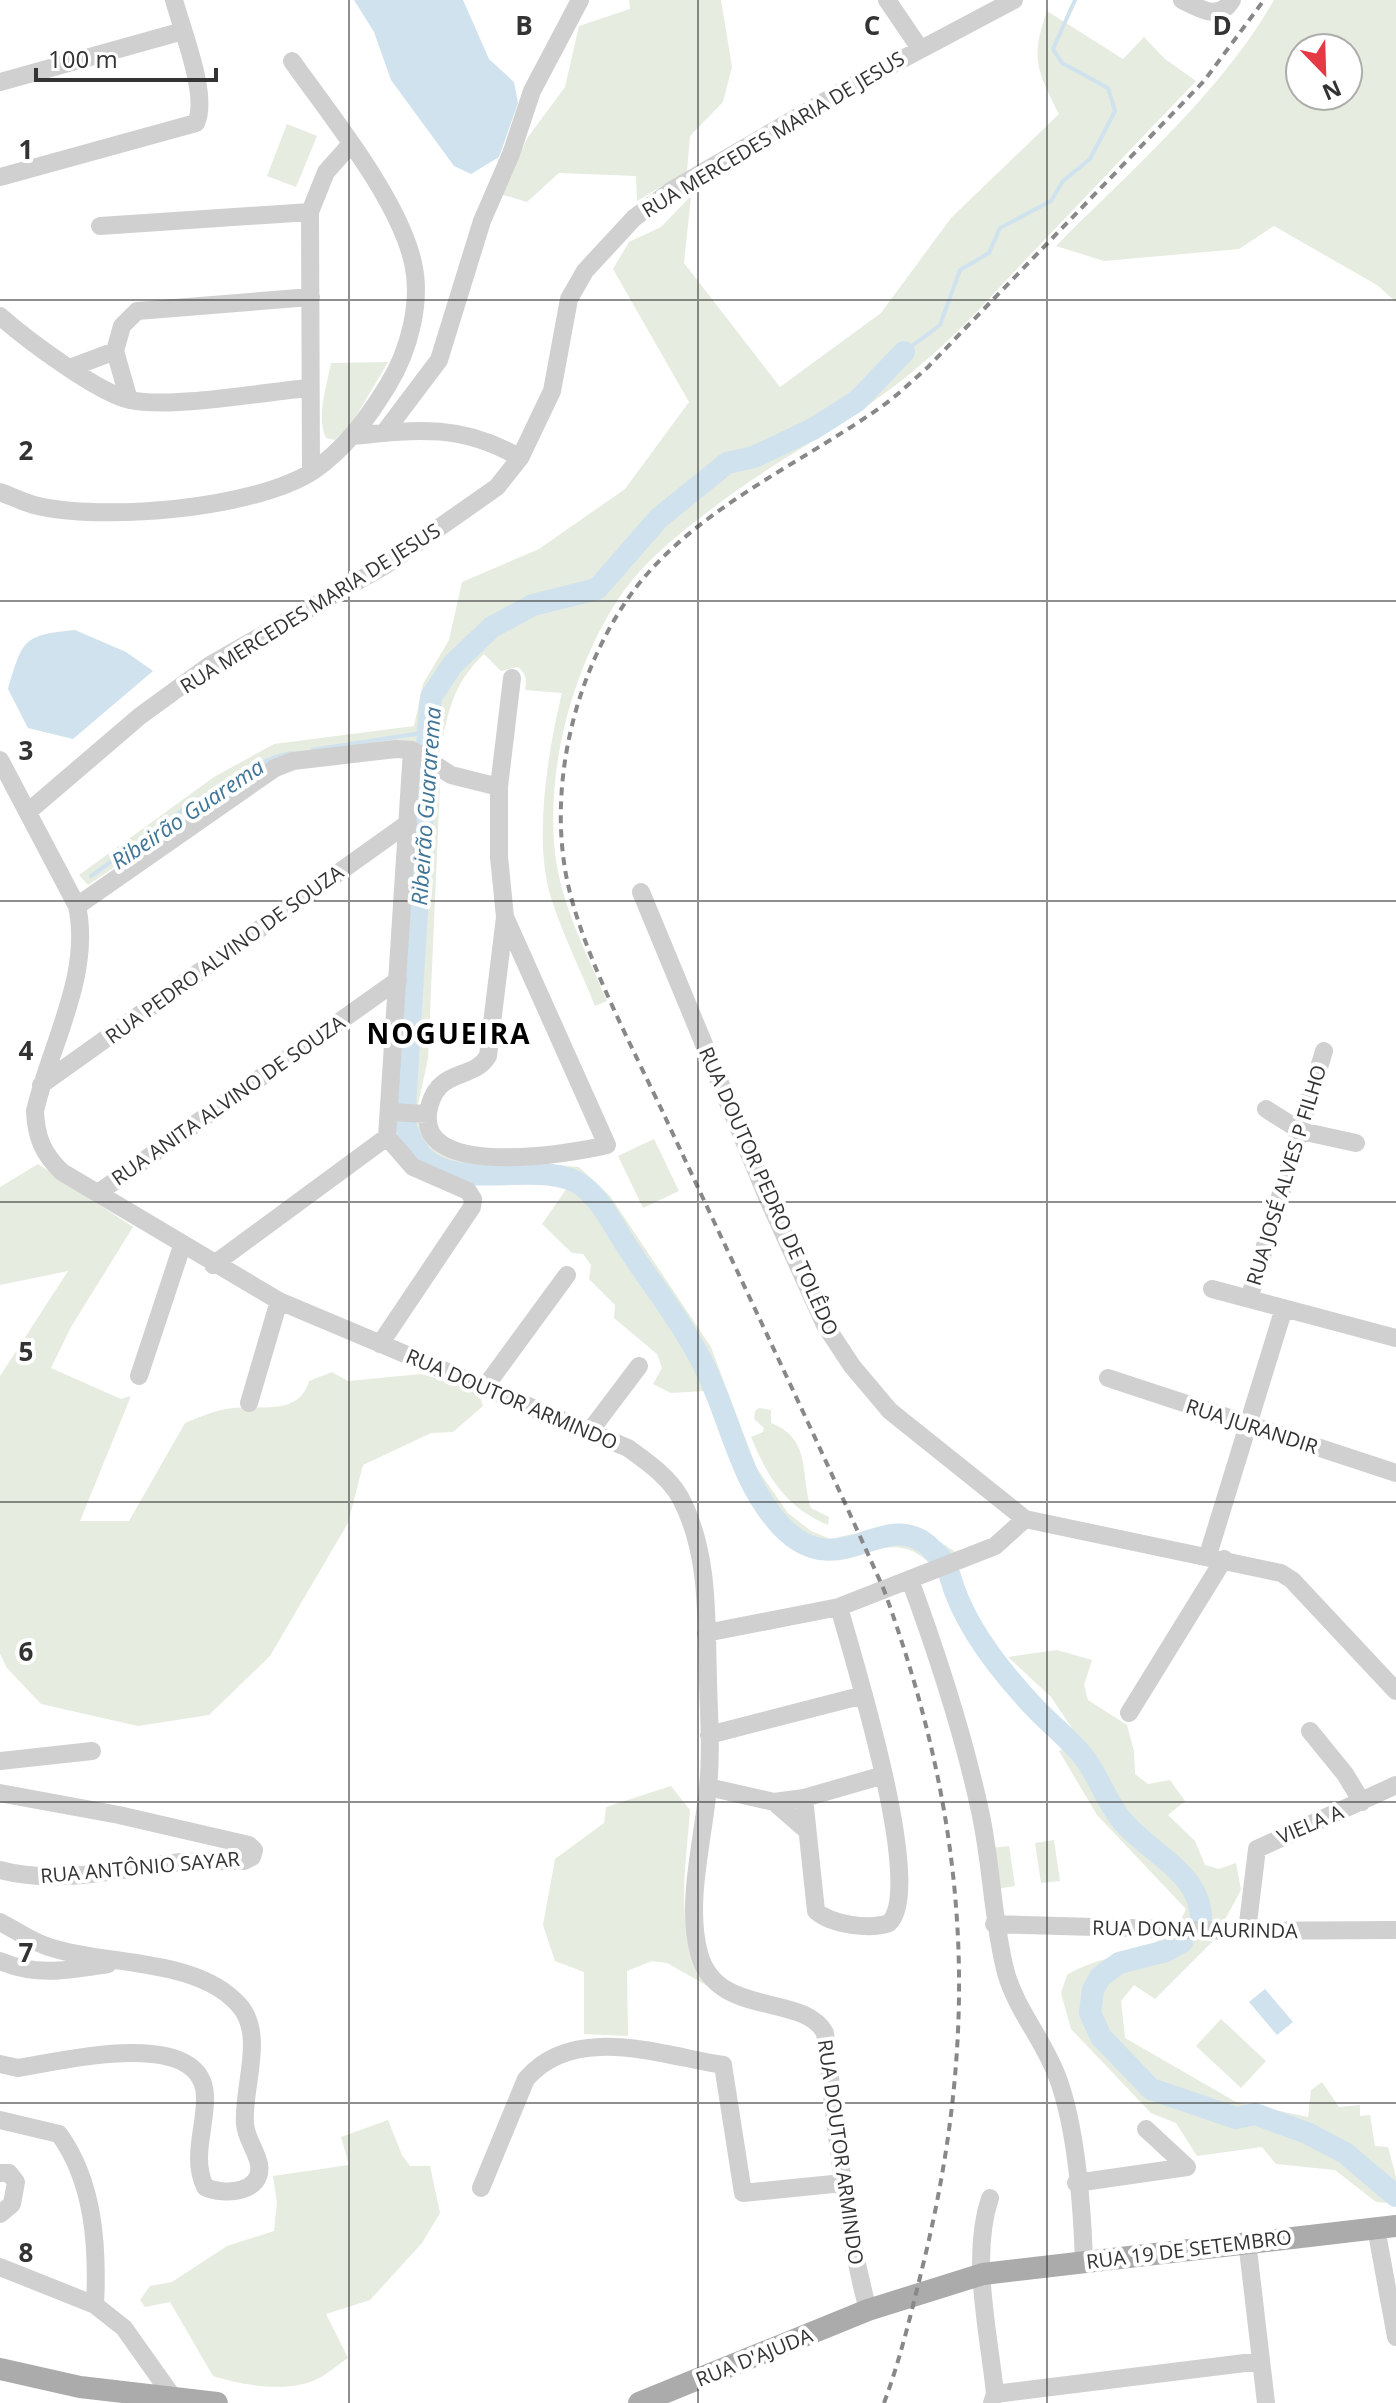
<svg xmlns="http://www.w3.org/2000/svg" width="1396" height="2403" viewBox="0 0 1396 2403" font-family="'Open Sans',sans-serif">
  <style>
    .green { fill: #e6ecdf; fill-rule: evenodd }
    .water { fill: #cfe2ee }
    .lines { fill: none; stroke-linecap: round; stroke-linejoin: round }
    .stream { stroke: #cfe2ee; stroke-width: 4 }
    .river { stroke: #cfe2ee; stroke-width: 22 }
    .minor { stroke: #d0d0d0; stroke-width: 18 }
    .major { stroke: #ababab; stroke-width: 22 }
    .rail { stroke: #888; stroke-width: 4; stroke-dasharray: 8 6; stroke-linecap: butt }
    .grid { fill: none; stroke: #333; stroke-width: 2; stroke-opacity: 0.55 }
    .labels { text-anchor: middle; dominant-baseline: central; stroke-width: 8; stroke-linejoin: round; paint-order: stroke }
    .street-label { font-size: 20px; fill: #333; stroke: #fff }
    .water-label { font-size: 22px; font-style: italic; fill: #3f7597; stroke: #fff }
    .district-label { font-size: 28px; font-weight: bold; letter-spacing: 2px; fill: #000; stroke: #fff }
    .grid-label { font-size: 26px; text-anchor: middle; font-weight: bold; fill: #333; stroke: #fff; stroke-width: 8; stroke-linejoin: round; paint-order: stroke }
  </style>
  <rect width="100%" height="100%" fill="#fff"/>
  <!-- green -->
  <path class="green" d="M629 0H721L732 67 723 102 690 136 687 171 637 201 636 176 559 173 527 202 500 194 528 137 565 87 579 26 630 9Z
    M1274 0H1396V302L1377 285 1274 226 1239 249 1104 261 1056 246C1131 170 1220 94 1274 0ZM1300 48H1348V96H1300Z
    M1047 11 1123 59 1144 37 1165 59 1196 81C1140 139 1085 198 1029 256 993 294 958 334 918 367 853 423 776 458 709 511 674 537 638 567 615 604 571 674 546 771 555 853 561 905 587 954 607 1001L595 1006C581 971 563 935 551 898 533 840 548 751 562 693L525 690C527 680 527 675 518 667L501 671 484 654C450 686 448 716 438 760L411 741 259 770 88 885 79 875 214 777 274 744 414 726 423 684 449 640 462 582 539 549 625 489 689 402 613 269 629 242 661 227 691 196 684 263 780 387 881 313 951 218 1059 114C1037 70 1030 59 1047 11Z
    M287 124 317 136 296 187 267 176Z
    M388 362 351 425 335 440 326 438C316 417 327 385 331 363Z
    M417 771 440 785 428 1059 417 1109H397Z
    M396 1119H419L430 1144 445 1155 579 1167 610 1196 711 1347 756 1467 788 1513 811 1531 830 1539 853 1534 862 1554C843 1556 819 1558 801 1549 744 1520 725 1445 705 1391L671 1393 653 1384 662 1368 657 1354 614 1318 615 1305 589 1279 591 1265 583 1254 572 1253 542 1224 567 1188C506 1171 411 1210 396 1119Z
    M654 1139 679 1191 643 1208 618 1156Z
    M38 1164 133 1227 71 1327 51 1368 121 1399 131 1396 80 1521H129L185 1423C197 1418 209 1413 221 1410 252 1402 298 1420 309 1381L332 1372 348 1381 421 1374 478 1390 483 1406 453 1432 431 1433 363 1465 348 1523 270 1656 209 1715 138 1726 41 1704 7 1668 0 1654V1376L68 1271 0 1285V1187Z
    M759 1408 771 1410V1423C812 1439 800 1474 811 1508L829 1517 828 1525C786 1507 768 1478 751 1437L763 1432 764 1428 754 1419 755 1411Z
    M883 1527C914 1527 933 1536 958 1554L929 1563C913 1546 893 1544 872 1551L863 1532Z
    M1057 1650 1092 1660 1084 1685 1088 1700 1127 1725 1134 1751 1135 1774 1148 1784 1170 1780 1185 1801 1168 1815 1195 1841 1205 1865 1219 1869 1236 1863 1241 1890 1214 1940 1155 1999 1134 1985 1121 2001 1125 2038 1236 2102 1308 2117 1311 2090 1322 2082 1339 2107 1360 2105V2116L1370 2115 1375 2146 1388 2147 1396 2177V2194L1389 2197 1388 2203 1376 2202 1335 2170 1276 2164 1262 2147 1197 2156 1176 2123 1151 2113 1071 2029 1061 1993 1067 1975C1109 1949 1166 1958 1186 1909L1097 1815 1059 1751 1080 1740 1051 1697 1008 1657Z
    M671 1786 690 1810C686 1871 671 1938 713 1989L667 1963 652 1961 627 1971 628 2036 584 2034V1972L555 1961 543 1925 555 1859 604 1823 606 1807Z
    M1054 1840 1060 1881 1041 1883 1035 1843Z
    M1009 1846 1015 1886 996 1889 991 1848Z
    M1221 2019 1266 2061 1241 2088 1196 2046Z
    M388 2120 402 2155 410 2166H430L440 2213 422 2243 370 2300 326 2314 348 2358C337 2365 327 2375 315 2380 286 2393 242 2385 213 2376L170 2302 145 2307 140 2300 150 2286 172 2282 227 2246 274 2231 277 2203 273 2176 349 2165 341 2137Z"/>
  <!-- water -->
  <path class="water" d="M354 0H463L489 59 514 82 518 103 499 157 471 174 454 166 391 80 374 32Z
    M75 630 126 652 153 671 73 739 28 728 8 689C23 640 22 635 75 630Z
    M1265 1989 1293 2022 1277 2035 1249 2002Z"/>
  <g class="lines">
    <!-- stream -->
    <path class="stream" d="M904 352 940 325 960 270 989 253 1000 228 1051 201 1063 181 1090 159 1115 111 1108 88 1062 63 1053 49 1075 0
      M312 750 428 732
      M91 876C137 845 242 759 292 753"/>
    <!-- river -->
    <path class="river" d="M904 352 857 401 813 429 754 457 727 463 659 518 597 589 533 605 492 627 453 664 431 697 428 732 404 1123C409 1134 413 1146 421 1155 457 1196 543 1155 584 1187 604 1203 616 1231 630 1251 653 1286 681 1321 700 1358 730 1413 737 1478 781 1526 836 1584 878 1514 922 1541 929 1545 934 1552 940 1557
      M950 1576C963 1625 1000 1671 1035 1708 1051 1725 1072 1741 1086 1760 1099 1778 1106 1800 1120 1818 1146 1852 1200 1871 1201 1918
      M1182 1942 1166 1951 1119 1963 1100 1977 1093 1990 1090 2013 1101 2037 1151 2089 1236 2118 1255 2114 1307 2133 1345 2153 1396 2196"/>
    <!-- minor -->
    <path class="minor" d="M887 0 919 47
      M1182 0C1199 8 1219 22 1232 0
      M0 82 183 31
      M0 177 196 123C209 96 182 30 174 0
      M100 226 310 212
      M0 316C26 339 98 393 130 400 171 409 263 392 309 388
      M115 351 129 400
      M70 368 115 351 122 326 137 311 311 297
      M384 433 439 360 482 221 511 154 532 91 580 0
      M353 436C418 429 463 424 520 458
      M311 472 310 212 326 172 350 145
      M0 492C11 496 23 502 34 505 101 522 255 509 313 471 345 449 368 418 388 385 409 351 422 302 413 263 399 199 330 115 292 61
      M0 760 77 906C92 975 50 1045 35 1111 36 1137 43 1154 62 1172L279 1301 628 1448C647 1462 668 1476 680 1497 710 1553 706 1620 708 1681 709 1719 712 1758 707 1796 702 1845 686 1904 699 1953 716 2019 803 1992 825 2033 836 2126 844 2220 868 2310
      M29 811 140 716 210 665 386 565 497 487 520 458 552 391 569 299 585 271 634 218 672 190 846 89 1014 0
      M641 892 768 1199 825 1325 852 1366 890 1411 1025 1519 1281 1573 1292 1580 1396 1691
      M77 906 275 768 293 761 396 749 412 750 451 775 499 787
      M505 917 488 1056C474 1080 440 1068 430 1104 406 1182 570 1154 607 1145L505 917 499 857V787L512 678
      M41 1085 408 823
      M1266 1109 1301 1131 1356 1143
      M389 1112 428 1114
      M98 1193 398 980
      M213 1265 387 1137
      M1212 1289 1396 1338
      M1249 1299 1324 1051
      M380 1344 472 1207 473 1199 468 1191 413 1167 387 1137 412 750
      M139 1376 182 1246
      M1108 1378 1396 1473
      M485 1387 567 1275
      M249 1403 279 1301
      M590 1431 639 1366
      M1208 1555 1284 1308
      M910 1580C938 1656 963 1732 980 1811 992 1865 992 1919 1006 1973 1017 2011 1043 2039 1057 2076 1077 2128 1082 2205 1084 2261
      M706 1633 839 1607 995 1546 1025 1519
      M1129 1713 1224 1559
      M1310 1731 1345 1774 1362 1802
      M709 1735 864 1695
      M0 1761 92 1751
      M708 1787 774 1802 805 1829
      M0 1793 119 1815 249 1845 254 1850 252 1857 244 1861C223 1861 202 1861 181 1862 122 1868 58 1886 0 1870
      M804 1798 816 1911C832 1925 870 1930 889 1923 926 1888 853 1659 839 1607
      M774 1802 804 1798 884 1775
      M0 1922C16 1930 32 1942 49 1947 105 1966 197 1957 239 2005 266 2035 242 2088 245 2124 246 2138 256 2150 259 2164 264 2193 224 2196 205 2187 191 2157 206 2127 205 2096 203 2025 59 2062 18 2068L0 2064
      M994 1924 1234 1931 1396 1930
      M1247 1931 1257 1849 1396 1785
      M0 1961C38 1977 69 1970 108 1964
      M0 2120 59 2134C94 2182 98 2247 95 2305
      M0 2173H9L16 2182 12 2204 0 2214
      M1076 2183 1187 2167 1146 2129
      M481 2188 526 2079C574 2023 660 2055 723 2065L743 2193 843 2183
      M990 2198C970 2258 989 2332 995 2394L992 2403
      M1376 2228 1396 2337
      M1247 2241 1266 2403
      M0 2267 95 2305 124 2328 175 2400
      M995 2394 1261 2361"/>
    <!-- major -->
    <path class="major" d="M0 2369 80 2387 217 2403
      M639 2403 868 2310 983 2274 1396 2226"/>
    <!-- rail -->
    <path class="rail" d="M884 2403C900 2360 911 2314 922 2269 982 2027 969 1824 884 1590 814 1432 739 1276 666 1119 633 1048 577 944 565 869 550 778 576 673 629 597 688 513 795 467 878 409 896 397 912 381 928 367L1204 81 1264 0"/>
  </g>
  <!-- grid -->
  <path class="grid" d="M349 0V2403M698 0V2403M1047 0V2403M0 300H1396M0 601H1396M0 901H1396M0 1202H1396M0 1502H1396M0 1802H1396M0 2103H1396"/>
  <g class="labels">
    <!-- street labels -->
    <g class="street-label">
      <text transform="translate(773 134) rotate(-31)">RUA MERCEDES MARIA DE JESUS</text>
      <text transform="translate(310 608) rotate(-32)">RUA MERCEDES MARIA DE JESUS</text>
      <text transform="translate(224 954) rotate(-36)">RUA PEDRO ALVINO DE SOUZA</text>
      <text transform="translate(228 1100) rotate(-35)">RUA ANITA ALVINO DE SOUZA</text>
      <text transform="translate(1286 1175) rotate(-73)">RUA JOSÉ ALVES P FILHO</text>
      <text transform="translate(769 1191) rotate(66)">RUA DOUTOR PEDRO DE TOLÊDO</text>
      <text transform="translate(512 1399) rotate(23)">RUA DOUTOR ARMINDO</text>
      <text transform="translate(1252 1426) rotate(18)">RUA JURANDIR</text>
      <text transform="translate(1310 1824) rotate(-23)">VIELA A</text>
      <text transform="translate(140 1867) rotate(-5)">RUA ANTÔNIO SAYAR</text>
      <text transform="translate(1195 1929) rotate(1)">RUA DONA LAURINDA</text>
      <text transform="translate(841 2152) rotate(82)">RUA DOUTOR ARMINDO</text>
      <text transform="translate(1189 2249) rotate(-7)">RUA 19 DE SETEMBRO</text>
      <text transform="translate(754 2357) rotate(-22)">RUA D'AJUDA</text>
    </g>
    <!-- water labels -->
    <g class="water-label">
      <text transform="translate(425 806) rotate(-86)">Ribeirão Guararema</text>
      <text transform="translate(187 813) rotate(-34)">Ribeirão Guarema</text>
    </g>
    <!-- district labels -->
    <g class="district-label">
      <text x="449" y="1033">NOGUEIRA</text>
    </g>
  </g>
  <g class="grid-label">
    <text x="524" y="35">B</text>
    <text x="872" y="35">C</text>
    <text x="1222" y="35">D</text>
    <text x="26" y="159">1</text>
    <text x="26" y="460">2</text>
    <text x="26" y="760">3</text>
    <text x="26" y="1060">4</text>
    <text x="26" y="1361">5</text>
    <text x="26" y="1661">6</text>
    <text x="26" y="1962">7</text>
    <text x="26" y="2262">8</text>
  </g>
  <!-- north arrow -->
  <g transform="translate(1324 72) rotate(157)"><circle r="38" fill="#ffffff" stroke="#adadad" stroke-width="2"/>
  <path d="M0-6L14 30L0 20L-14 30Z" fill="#e63946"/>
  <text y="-12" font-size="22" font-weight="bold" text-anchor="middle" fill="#333333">N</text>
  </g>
  <!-- scale -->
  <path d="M36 68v12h180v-12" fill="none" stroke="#333333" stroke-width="4"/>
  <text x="48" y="68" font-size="24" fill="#333333" stroke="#ffffff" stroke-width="6" paint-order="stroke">100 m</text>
</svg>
